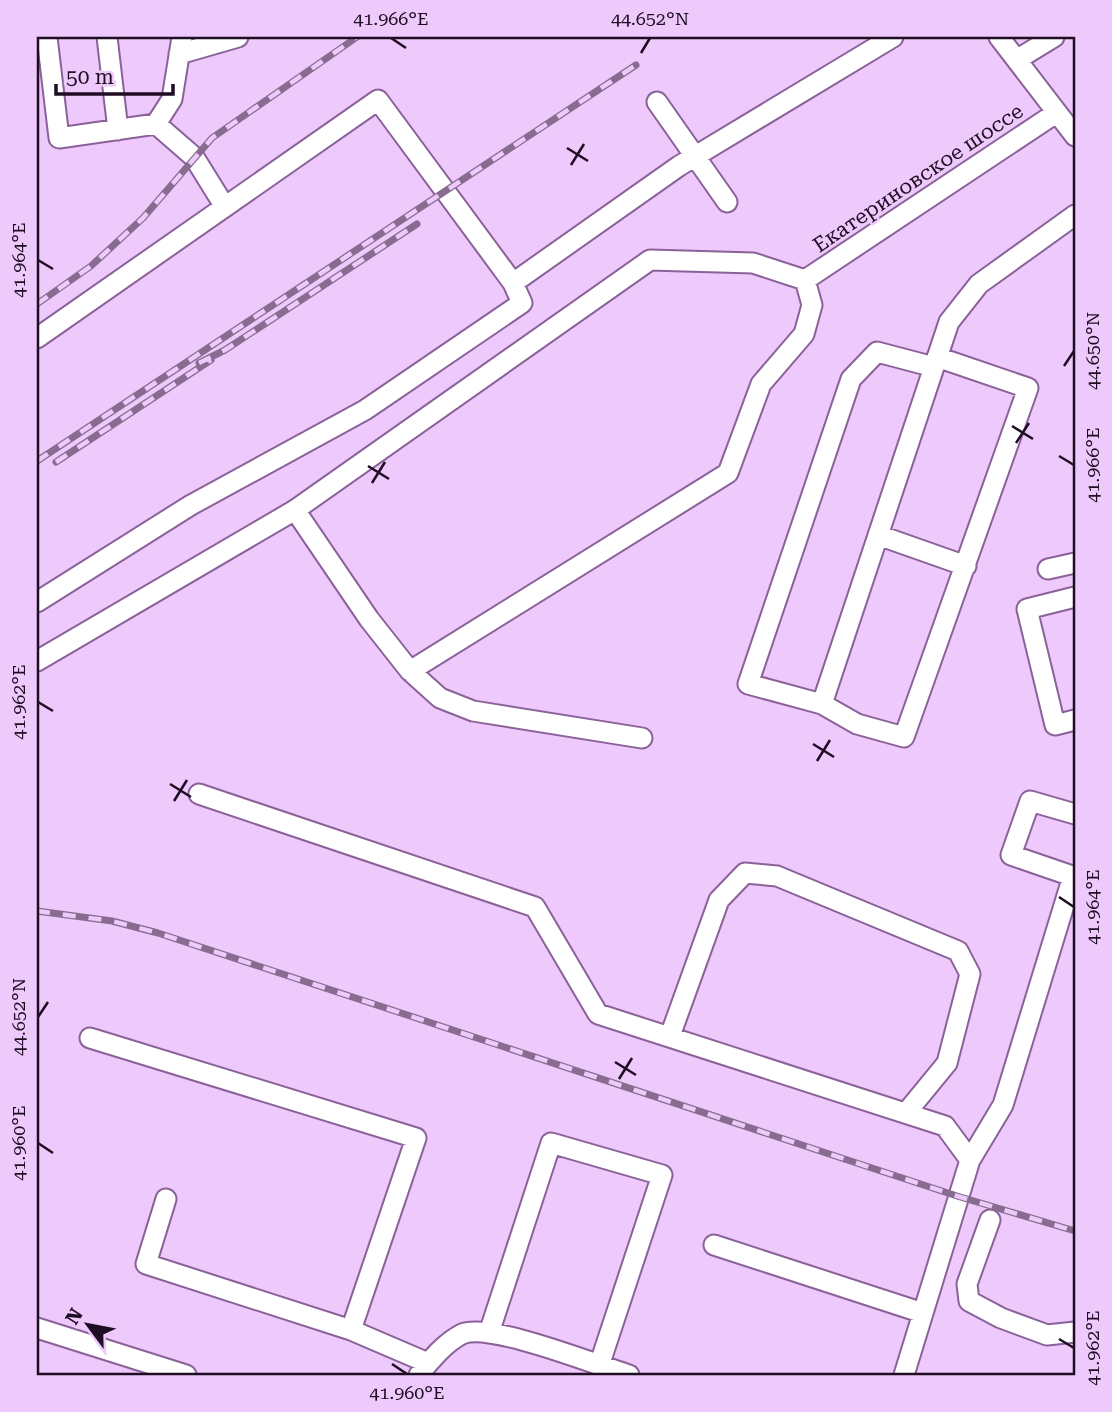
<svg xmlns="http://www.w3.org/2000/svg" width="1112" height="1412" viewBox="0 0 1112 1412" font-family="'Roboto Serif',serif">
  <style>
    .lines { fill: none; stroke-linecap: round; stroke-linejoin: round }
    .minor-casing { stroke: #8a6199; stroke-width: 23 }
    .minor { stroke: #fff; stroke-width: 19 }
    .rail-casing { stroke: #876c90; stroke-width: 7 }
    .rail { stroke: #eecafc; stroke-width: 4.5; stroke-dasharray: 13; stroke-linecap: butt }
    .ticks { fill: none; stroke: #1e0d23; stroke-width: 2.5 }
    .labels { text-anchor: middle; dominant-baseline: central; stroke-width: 5; stroke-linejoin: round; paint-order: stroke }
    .street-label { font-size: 21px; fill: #1e0d23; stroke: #eecafc }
    .neatline { fill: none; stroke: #1e0d23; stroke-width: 2.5 }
    .ticks-label { font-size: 18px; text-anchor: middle; fill: #1e0d23 }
  </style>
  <rect width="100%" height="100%" fill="#eecafc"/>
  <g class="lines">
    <!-- minor casing -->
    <g class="minor-casing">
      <path id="minor" d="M47 37 59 138 156 124 194 157 225 207
        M107 37 118 130
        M999 37 1075 136
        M179 54 238 37
        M1018 59 1054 37
        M657 102 727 202
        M156 124 172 99 182 37
        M805 280 1056 113
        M37 338 378 100 513 283 679 166 893 37
        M934 367 877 352 851 379 748 684 822 704 934 367 949 322 979 284 1075 215
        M295 510 369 619 410 671 440 698 473 711 642 738
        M878 535 966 566
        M1048 569 1075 563
        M1075 597 1027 609 1055 725 1075 720
        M37 602 191 505 365 410 522 303 513 283
        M37 661 295 510 650 260 753 263 805 280
        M410 671 728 473 761 384 804 334 812 305 805 280
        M822 704 857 724 904 737 1028 388 937 357
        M199 794 535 907 598 1014 945 1126 970 1160
        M1075 814 1030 801 1011 855 1075 877
        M670 1036 719 900 745 873 777 876 958 951 970 974 947 1063 906 1113
        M90 1038 416 1138 351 1330
        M166 1199 146 1264 351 1330 428 1363
        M990 1220 967 1284 969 1301 1001 1318 1047 1335 1075 1332
        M714 1245 923 1313
        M37 1328 186 1375
        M489 1333 551 1143 662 1175 599 1366
        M419 1375C429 1361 446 1342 462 1334 489 1322 597 1365 629 1375
        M904 1375 970 1160 1003 1105 1073 876"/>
    </g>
    <!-- minor -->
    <use href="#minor" class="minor"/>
    <!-- rail casing -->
    <g class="rail-casing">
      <path id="rail" d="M37 304 91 266 143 218 212 138 357 37
        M199 363 225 350 417 224
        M37 461 636 65
        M56 462 211 360
        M37 911 112 921 158 933 957 1196 1075 1231"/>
    </g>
    <!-- rail -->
    <use href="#rail" class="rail"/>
  </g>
  <!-- ticks -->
  <path class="ticks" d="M391 38 406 48M641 53 650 38M567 148 588 161M571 165 584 144M38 260 53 269M1064 366 1074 351M1012 426 1033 439M1016 443 1029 423M1059 456 1074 465M368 466 389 479M372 483 385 462M38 702 53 711M813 744 834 757M817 761 830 740M170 784 191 797M174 801 187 780M1059 897 1074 907M38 1017 48 1002M615 1062 636 1075M619 1079 632 1058M38 1143 53 1153M1059 1339 1074 1348M392 1364 407 1374"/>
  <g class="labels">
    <!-- street labels -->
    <g class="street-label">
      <text transform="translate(918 178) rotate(-34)">Екатериновское шоссе</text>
    </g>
  </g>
  <!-- border -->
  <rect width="1112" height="1412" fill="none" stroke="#eecafc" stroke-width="77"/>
  <!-- north arrow -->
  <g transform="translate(88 1325) rotate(302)" stroke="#eecafc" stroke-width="5" paint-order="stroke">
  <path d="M0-5L12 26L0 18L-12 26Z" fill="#1e0d23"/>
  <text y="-10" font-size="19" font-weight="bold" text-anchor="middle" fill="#1e0d23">N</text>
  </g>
  <!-- scale -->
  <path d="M56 84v10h117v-10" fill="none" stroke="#1e0d23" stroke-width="3.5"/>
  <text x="66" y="84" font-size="21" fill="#1e0d23" stroke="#eecafc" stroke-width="5" paint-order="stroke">50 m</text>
  <rect x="38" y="38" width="1036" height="1336" class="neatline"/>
  <g class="ticks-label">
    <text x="391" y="25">41.966°E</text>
    <text x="650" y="25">44.652°N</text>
    <text transform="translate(19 260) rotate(-90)" y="6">41.964°E</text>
    <text transform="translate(1093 351) rotate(-90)" y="6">44.650°N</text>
    <text transform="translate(1093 465) rotate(-90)" y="6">41.966°E</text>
    <text transform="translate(19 702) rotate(-90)" y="6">41.962°E</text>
    <text transform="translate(1093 907) rotate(-90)" y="6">41.964°E</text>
    <text transform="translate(19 1017) rotate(-90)" y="6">44.652°N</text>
    <text transform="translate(19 1143) rotate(-90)" y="6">41.960°E</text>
    <text transform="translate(1093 1348) rotate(-90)" y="6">41.962°E</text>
    <text x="407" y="1399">41.960°E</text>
  </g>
</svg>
